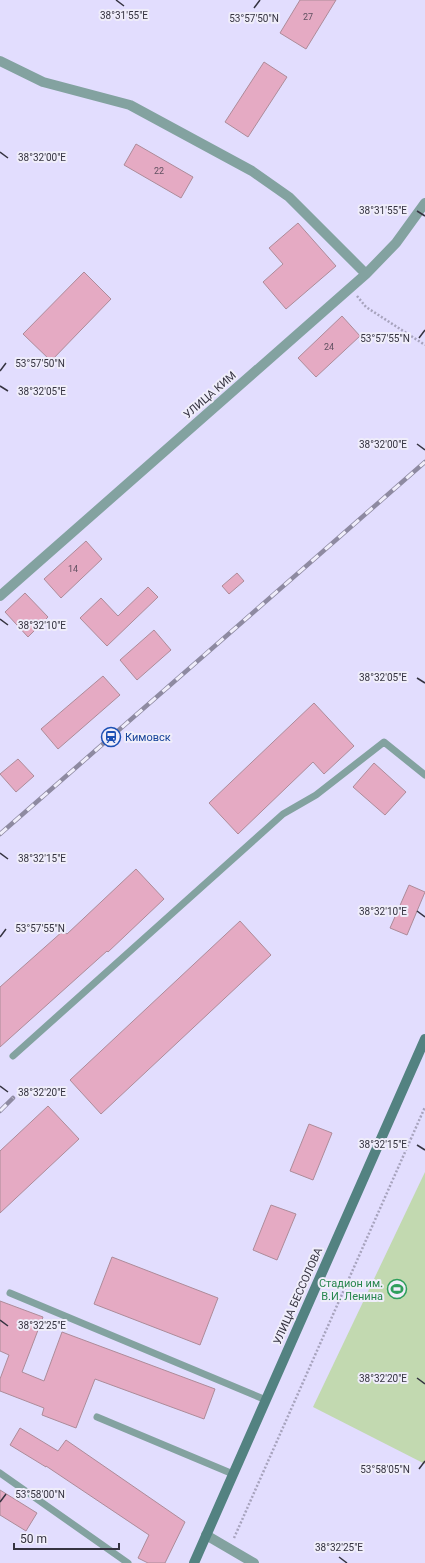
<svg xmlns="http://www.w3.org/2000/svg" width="425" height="1563" viewBox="0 0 425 1563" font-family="Roboto,sans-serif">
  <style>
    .green { fill: #c2d9b0 }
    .building { fill: #e5aac3; stroke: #ad8b99 }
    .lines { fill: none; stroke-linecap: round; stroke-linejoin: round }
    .path { stroke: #a7a3bd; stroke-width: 2.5; stroke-dasharray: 2 2; stroke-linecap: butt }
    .lane { stroke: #83a2a0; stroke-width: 7 }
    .street { stroke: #83a2a0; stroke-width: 10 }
    .secondary { stroke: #538281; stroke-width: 10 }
    .rail-casing { stroke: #8e8aa1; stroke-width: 4.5 }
    .rail { stroke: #efedfa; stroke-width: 3; stroke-dasharray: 9; stroke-linecap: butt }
    .ticks { fill: none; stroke: #353340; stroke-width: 1.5 }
    .labels { text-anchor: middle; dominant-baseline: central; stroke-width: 4; stroke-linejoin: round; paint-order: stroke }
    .number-label { font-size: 9px; fill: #615161 }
    .street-label { font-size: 11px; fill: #353340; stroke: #efedfa }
    .transit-label { font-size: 11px; fill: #164399; stroke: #efedfa; text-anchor: start }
    .leisure-label { font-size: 11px; fill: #27864d; stroke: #efedfa; text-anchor: end }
    .ticks-label { font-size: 10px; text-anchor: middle; fill: #353340; stroke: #efedfa; stroke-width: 4; stroke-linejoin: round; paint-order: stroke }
  </style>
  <rect width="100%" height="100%" fill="#e2ddfe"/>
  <!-- green -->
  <path class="green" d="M425 1172V1464L313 1407Z"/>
  <!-- building -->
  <path class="building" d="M300 0H336L306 49 280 33Z
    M264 62 287 77 248 137 225 122Z
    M136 144 193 177 181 198 124 165Z
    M298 223 336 266 286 309 263 282 283 264 269 248Z
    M84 272 111 299 51 361 23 334Z
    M342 316 360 336 316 377 298 358Z
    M86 541 102 559 61 598 44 579Z
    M237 573 244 581 229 594 222 586Z
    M148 587 158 597 107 646 80 618 101 598 118 616Z
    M25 593 48 617 28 637 5 612Z
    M154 630 171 650 137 680 120 660Z
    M103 676 120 695 58 749 41 729Z
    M314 703 354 746 324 774 313 762 238 834 209 803Z
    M18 759 34 776 16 792 0 774Z
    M374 763 406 792 385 815 353 787Z
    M136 869 164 899 108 952 107 951 0 1047V987L63 931 67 934Z
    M409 885 425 892 407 935 390 928Z
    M240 921 271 955 101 1114 70 1080Z
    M48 1106 79 1139 0 1213V1151Z
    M309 1124 332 1133 313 1180 290 1171Z
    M271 1205 296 1214 277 1260 253 1250Z
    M112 1257 218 1298 200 1345 94 1304Z
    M0 1301 43 1317 22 1372 44 1381 62 1332 215 1389 204 1419 95 1379 76 1428 42 1415 44 1408 0 1391V1379L9 1355 0 1351Z
    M20 1428 58 1451 66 1440 185 1522 165 1563H148L138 1558 149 1535 46 1466V1467L10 1445Z
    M0 1490 37 1513 26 1531 0 1515Z"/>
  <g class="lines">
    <!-- path -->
    <path class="path" d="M357 296 366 307 425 345
      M234 1538 425 1107"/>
    <!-- lane -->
    <path class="lane" d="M13 1056 283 814 316 795 384 742 425 775
      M10 1293 266 1400
      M97 1417 233 1474
      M0 1473 128 1563"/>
    <!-- street -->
    <path class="street" d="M0 61 43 82 130 105 252 171 289 197 366 274
      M0 596 366 274 396 243 425 203
      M206 1535 254 1563"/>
    <!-- secondary -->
    <path class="secondary" d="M194 1563 425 1039"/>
    <!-- rail casing -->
    <g class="rail-casing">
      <path id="rail" d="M0 834 425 462
        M0 1111 13 1098"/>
    </g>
    <!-- rail -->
    <use href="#rail" class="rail"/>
  </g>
  <!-- ticks -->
  <path class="ticks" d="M116 0 124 6M254 8 260 0M0 152 8 158M417 211 425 216M419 338 425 330M0 371 6 363M0 386 8 391M417 444 425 450M0 619 8 625M417 678 425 683M0 853 8 859M417 911 425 917M0 937 6 929M0 1086 8 1092M417 1145 425 1150M0 1320 8 1326M417 1378 425 1384M419 1469 425 1461M0 1502 6 1494M339 1557 347 1563"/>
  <!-- icons -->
  <defs>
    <g id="station-ring" transform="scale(1)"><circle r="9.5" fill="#efedfa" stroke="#1a4fb4" stroke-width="1.5"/><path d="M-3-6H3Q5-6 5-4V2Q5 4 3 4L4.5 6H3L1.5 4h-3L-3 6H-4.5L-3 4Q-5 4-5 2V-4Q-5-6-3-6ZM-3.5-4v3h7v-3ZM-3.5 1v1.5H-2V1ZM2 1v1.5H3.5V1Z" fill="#1a4fb4"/></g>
    <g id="stadium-ring" transform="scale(1)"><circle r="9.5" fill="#efedfa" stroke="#2e9e5b" stroke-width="1.5"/><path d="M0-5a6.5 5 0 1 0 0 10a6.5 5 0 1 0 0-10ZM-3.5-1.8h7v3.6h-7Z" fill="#2e9e5b"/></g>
  </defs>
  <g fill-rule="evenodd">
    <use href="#station-ring" x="111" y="737"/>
    <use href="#stadium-ring" x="397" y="1289"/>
  </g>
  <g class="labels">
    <!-- number labels -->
    <g class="number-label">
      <text x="308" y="17">27</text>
      <text x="159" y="171">22</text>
      <text x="329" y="347">24</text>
      <text x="73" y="569">14</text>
    </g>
    <!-- street labels -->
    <g class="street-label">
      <text transform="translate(210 395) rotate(-41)">УЛИЦА КИМ</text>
      <text transform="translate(298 1296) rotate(-66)">УЛИЦА БЕССОЛОВА</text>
    </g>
    <!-- transit labels -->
    <g class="transit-label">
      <text x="125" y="737">Кимовск</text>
    </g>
    <!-- leisure labels -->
    <g class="leisure-label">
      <text x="383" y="1283">Стадион им.<tspan x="383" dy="13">В.И. Ленина</tspan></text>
    </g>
  </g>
  <g class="ticks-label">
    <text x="124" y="19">38°31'55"E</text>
    <text x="254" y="22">53°57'50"N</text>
    <text x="42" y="161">38°32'00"E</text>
    <text x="383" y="214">38°31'55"E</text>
    <text x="385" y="342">53°57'55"N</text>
    <text x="40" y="367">53°57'50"N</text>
    <text x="42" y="395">38°32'05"E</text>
    <text x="383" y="448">38°32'00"E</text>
    <text x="42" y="629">38°32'10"E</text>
    <text x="383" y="681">38°32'05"E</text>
    <text x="42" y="862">38°32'15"E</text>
    <text x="383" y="915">38°32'10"E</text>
    <text x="40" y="932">53°57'55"N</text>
    <text x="42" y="1096">38°32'20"E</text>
    <text x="383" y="1148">38°32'15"E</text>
    <text x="42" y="1329">38°32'25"E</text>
    <text x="383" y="1382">38°32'20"E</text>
    <text x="385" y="1473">53°58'05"N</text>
    <text x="40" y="1498">53°58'00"N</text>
    <text x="339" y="1551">38°32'25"E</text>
  </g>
  <!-- scale -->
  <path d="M14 1543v6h105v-6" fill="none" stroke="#353340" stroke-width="2"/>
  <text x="20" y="1543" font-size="12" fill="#353340" stroke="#efedfa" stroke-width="3" paint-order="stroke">50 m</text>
</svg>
